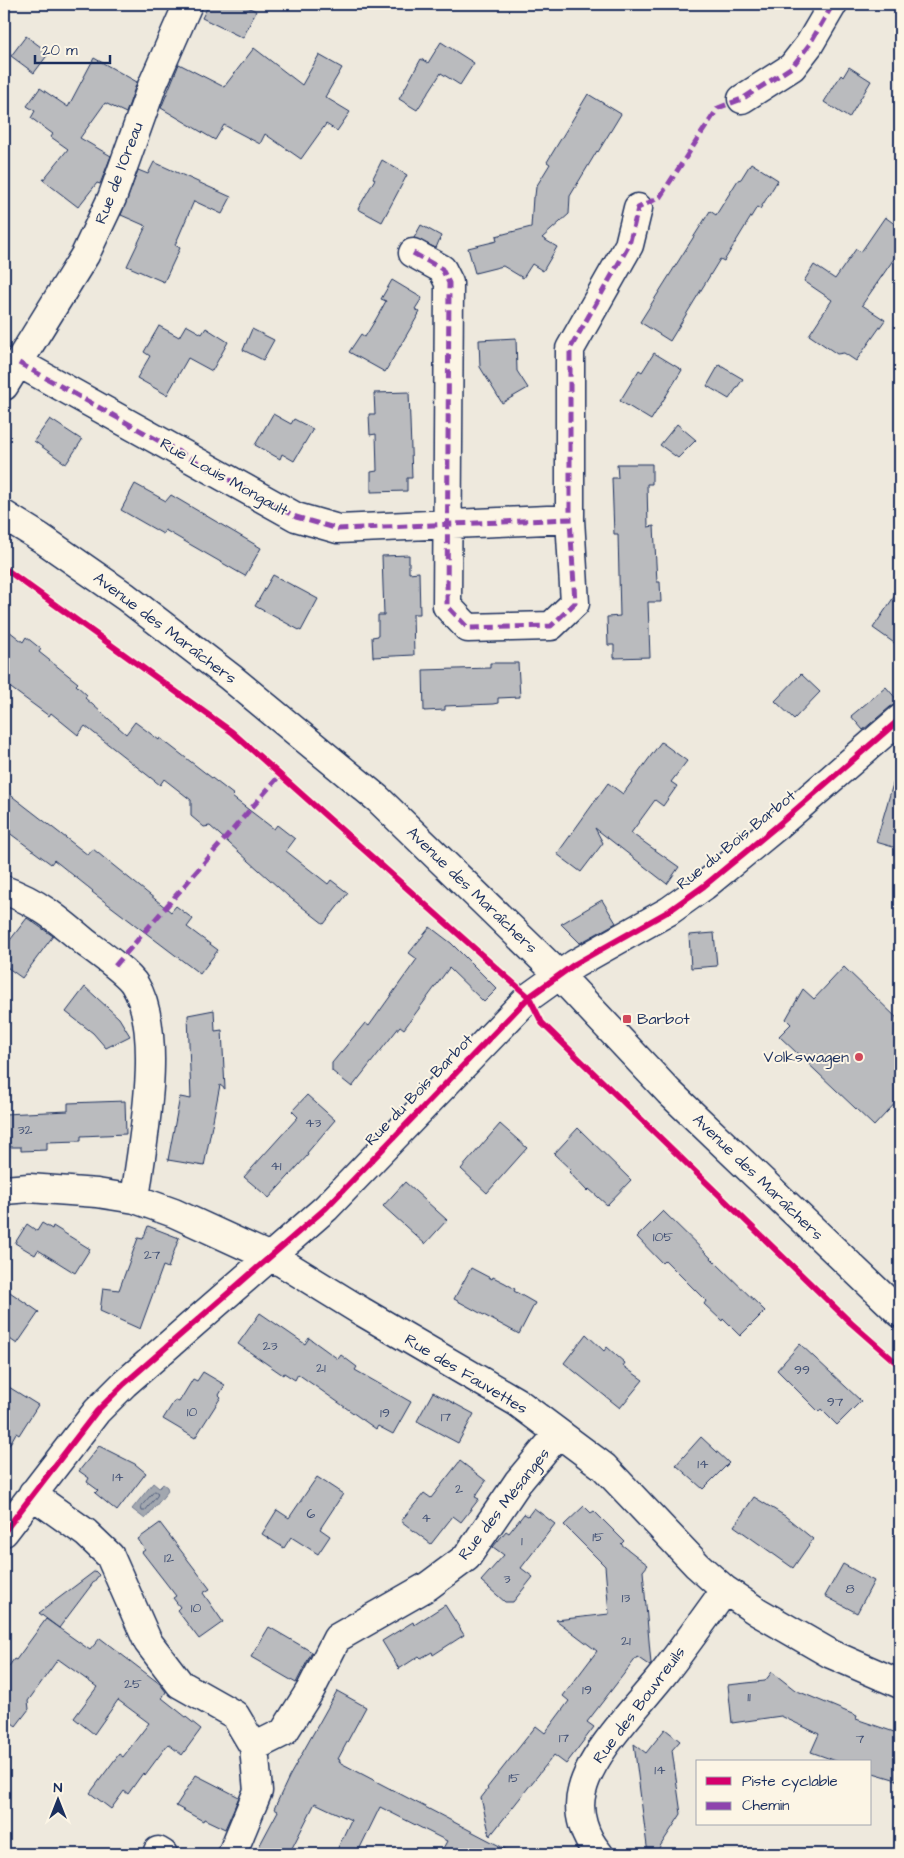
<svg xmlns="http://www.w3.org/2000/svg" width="904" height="1858" viewBox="0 0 904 1858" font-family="'Architects Daughter',sans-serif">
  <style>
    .water { fill: #a2a7af; stroke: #6c778f }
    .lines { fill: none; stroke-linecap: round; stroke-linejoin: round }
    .shore { stroke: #515f7e; stroke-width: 1 }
    .building { fill: #babbbe; stroke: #1b2f5e }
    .minor-casing { stroke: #1b2f5e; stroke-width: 31 }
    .minor { stroke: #fcf5e5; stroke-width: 28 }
    .quiet { stroke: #8e44ad; stroke-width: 5; stroke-dasharray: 10 5; stroke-linecap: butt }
    .cycleway-casing { stroke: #fcf5e5; stroke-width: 9 }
    .cycleway { stroke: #d6006c; stroke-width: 6 }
    .poi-dot { fill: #d1495b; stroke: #fcf5e5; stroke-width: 2 }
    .labels { text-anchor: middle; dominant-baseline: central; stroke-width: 4; stroke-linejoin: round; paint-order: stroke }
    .number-label { font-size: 14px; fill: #435276 }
    .street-label { font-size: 16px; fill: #1b2f5e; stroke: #fcf5e5 }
    .poi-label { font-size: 16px; fill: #1b2f5e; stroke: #fcf5e5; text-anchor: start }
  </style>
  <rect width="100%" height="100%" fill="#eee9dd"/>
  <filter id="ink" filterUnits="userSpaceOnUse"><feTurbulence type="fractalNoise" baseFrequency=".02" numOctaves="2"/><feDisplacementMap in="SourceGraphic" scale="10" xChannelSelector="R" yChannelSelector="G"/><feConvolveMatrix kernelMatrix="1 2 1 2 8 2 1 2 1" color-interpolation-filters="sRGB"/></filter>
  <g filter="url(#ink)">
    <!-- water -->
    <path class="water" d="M153 1483 159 1488 163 1484 167 1487 168 1491 145 1519 132 1509Z"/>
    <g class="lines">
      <!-- shore -->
      <path class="shore" d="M155 1491 158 1493 157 1496 145 1511H142L141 1507Z"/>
    </g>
    <!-- building -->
    <path class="building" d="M209 4H241L256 11 243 38 202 18Z
      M26 36 49 53 34 73 11 56Z
      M441 42 474 63 460 85 441 73 417 110 399 99 421 59 428 63Z
      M254 48 302 85 319 55 342 68 325 97 350 112 337 131 326 124 301 159 265 134 260 144 224 125 215 140 161 108 179 64 224 87Z
      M94 58 137 82 126 113 105 103 80 138 111 156 100 184 97 183 78 207 43 180 68 149 51 137 53 134 31 118 35 111 27 106 40 88 68 107Z
      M849 67 871 81 849 118 824 102 841 75 843 77Z
      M588 94 621 114 598 152 597 151 570 196 569 214 542 238 557 247 543 271 532 264 523 278 503 266 475 273 468 248 497 241 496 236 531 227 533 197 535 196 536 187 550 164 547 162Z
      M382 160 407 175 382 222 358 209 375 179 373 178Z
      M154 162 231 197 222 214 194 201 175 245 180 248 164 282 127 266 146 226 121 215 138 170 148 174Z
      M751 163 778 180 760 209 757 207 724 261 720 259 670 341 640 322 710 211 716 215 738 180 741 179Z
      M885 217 900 228V250L862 305 885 320 856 361 844 353 837 354 809 335 832 300 804 281 814 265 835 279 856 249 861 252Z
      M421 225 441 236 436 248 414 238Z
      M392 280 422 298 415 309 420 312 385 372 349 352 361 334 365 337 376 319 386 301 381 299Z
      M186 325 202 334 206 328 228 342 212 371 188 358 167 395 137 378 150 356 144 352 159 326 179 337Z
      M252 329 274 340 263 360 243 350Z
      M516 338 517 371 528 388 502 403 480 367 479 340Z
      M654 353 682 370 651 420 620 401 639 370 642 372Z
      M719 365 743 379 729 399 707 386Z
      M409 392 412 478H407V491L371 492V472L377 471 376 434 370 435 369 414H375L374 393Z
      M273 414 291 424 294 419 313 429 294 461 282 454 280 459 255 445Z
      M50 419 82 440 66 464 34 441Z
      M677 424 696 440 678 458 660 445Z
      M617 464H652V484H647L648 527 654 526 657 582H660L661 602H648L650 657 614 658V645H608L607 617 620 616 618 534H614L612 478H618Z
      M135 484 166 501 171 495 261 548 245 576 165 530 163 534 121 510Z
      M409 555V573L419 572 420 614H413L414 655 373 657 372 637 378 636V615H384L382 556Z
      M273 575 318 599 301 631 255 606Z
      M900 588V647L873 628Z
      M4 627 23 642 26 637 41 649 39 652 78 683 76 685 87 695 85 698 126 734 135 722 159 740 160 738 234 795 232 797 274 829 277 825 295 839 286 851 328 884 331 880 348 893 324 924 288 896 210 826 204 827 191 816V800L164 779 160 785 85 726 78 735 51 713 49 716 4 683Z
      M490 663H518L520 697 498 698V703L493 704 445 706V710L424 711 423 670 490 668Z
      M801 674 820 692 794 719 775 701Z
      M886 687 899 702 890 707 863 730 851 716Z
      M661 742 687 761 671 782 677 786 663 806 655 800 631 833 679 867 667 884 595 828 603 843 581 872 557 854 608 783 623 794Z
      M895 777 900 778V849L876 842Z
      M4 790 88 855 93 849 171 912 176 906 193 919 187 927 218 950 200 974 92 892 93 891 54 860 51 864 4 829Z
      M602 900 616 923 580 943 561 924Z
      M27 918 53 936 22 978 4 965V948Z
      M430 927 451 943 497 989 484 1002 449 968 404 1029 400 1026 352 1087 332 1071V1063L365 1023 369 1026 417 959 409 953Z
      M714 933 717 966 691 968 689 935Z
      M844 967 900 1021V1098L874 1126 779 1036 791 1024 786 1019 803 989 814 999Z
      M85 987 119 1018 130 1036 106 1048 93 1033 66 1012Z
      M214 1010 215 1031 222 1030 225 1089 220 1085 204 1166 168 1160 180 1097 191 1099 188 1015Z
      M307 1095 335 1120 307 1153 308 1155 269 1198 244 1177 298 1117 292 1111Z
      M125 1101 126 1134 81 1136V1141L47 1142V1150L21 1151V1147H4V1114L68 1111V1103Z
      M500 1124 527 1148 487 1193 461 1169Z
      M578 1128 631 1180 607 1205 589 1189 587 1191 569 1172 571 1170 554 1154Z
      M405 1182 447 1220 425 1244 383 1206Z
      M663 1211 765 1311 740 1336 723 1319 722 1321 704 1304 706 1301 665 1260 662 1263 637 1237Z
      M42 1223 52 1229 53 1226 90 1249 75 1273 38 1250 35 1255 15 1243 27 1224 37 1231Z
      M148 1226 179 1238 168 1268 163 1266 140 1329 100 1311 103 1288 119 1290 138 1238 143 1239Z
      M471 1268 492 1279 493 1277 505 1283 515 1289 514 1291 535 1303 519 1334 454 1299Z
      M4 1288 39 1312 17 1344 4 1335Z
      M260 1313 305 1344 309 1338 338 1359 341 1355 357 1367 355 1370 411 1402 393 1434 378 1426 376 1429 298 1374 295 1380 284 1373 283 1375 238 1344Z
      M586 1334 604 1351 607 1347 625 1363 623 1366 643 1380 620 1408 564 1363Z
      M800 1344 861 1401 837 1425 821 1409 819 1412 777 1370Z
      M203 1372 225 1385 219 1395 221 1397 195 1438 163 1419 175 1400 179 1402 193 1379 197 1381Z
      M4 1384 38 1405 19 1435 16 1433 4 1454Z
      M433 1392 474 1414 458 1443 417 1421Z
      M701 1437 729 1463 703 1489 676 1465Z
      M99 1446 135 1464 146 1473 117 1511 95 1493 98 1490 87 1482 89 1478 79 1471Z
      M460 1461 486 1481 475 1497 479 1499 461 1522 453 1516 431 1544 401 1521 424 1493 431 1498Z
      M317 1477 343 1494 320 1529 330 1536 318 1554 291 1537 284 1548 262 1534 277 1510 289 1518Z
      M754 1497 785 1516 813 1539 793 1568 734 1526Z
      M584 1506 591 1513 594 1511 624 1541 621 1544 648 1565 643 1571 651 1664 650 1666 637 1657 587 1722 594 1727 566 1764 554 1755 490 1836 481 1798 488 1789 487 1788 536 1726 545 1733 569 1701 563 1696 597 1651 556 1620 609 1614 605 1566 564 1525Z
      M534 1508 555 1524 521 1568 533 1577 513 1602H505L481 1581 504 1555 493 1547 506 1531 509 1533 524 1514 528 1516Z
      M160 1523 210 1589 203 1593 223 1622 199 1639 177 1610 180 1607 173 1598 176 1596 142 1552 145 1550 138 1539Z
      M843 1564 874 1581 857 1613 825 1596Z
      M95 1571 99 1575 59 1628 39 1613Z
      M445 1605 464 1635 433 1655 432 1652 421 1658 419 1656 399 1669 382 1641 413 1622 414 1625Z
      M46 1619 90 1650 100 1638 160 1684 166 1692 162 1698 201 1729 182 1755 168 1744 145 1775 143 1773 128 1794 124 1791 111 1809 90 1793 119 1754 123 1757 149 1723 118 1700 94 1734 74 1718 97 1687 58 1659 28 1701 29 1709 16 1726 4 1717V1673L14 1659 16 1660Z
      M269 1627 312 1652 296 1683 251 1657Z
      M772 1672 795 1690 857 1716 856 1719 900 1734V1781L870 1772V1762H839L811 1752 819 1734 781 1716 732 1723 728 1685 765 1681Z
      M337 1691 366 1707 338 1759 340 1760 339 1762 515 1854H440L447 1841 380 1807 357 1854H335L351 1820 315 1803 289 1854H255L278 1811 274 1809 289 1777Z
      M665 1729 680 1741 672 1750 681 1814 655 1854H648L634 1744 646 1753Z
      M196 1775 239 1797 225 1829 204 1819 203 1821 176 1806Z"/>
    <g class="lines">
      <!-- minor casing -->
      <g class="minor-casing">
        <path id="minor" d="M742 99 792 67 809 45 833 4
          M413 253 442 269 449 283 447 606 468 628 551 626 575 603 570 519
          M19 363 296 517 338 529 570 519V349L629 245 638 208
          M4 386 85 255 112 198 152 86 188 4
          M4 515 41 538 126 597 230 677 378 799 559 975 669 1092 900 1313
          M4 890C38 902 59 920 86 943 98 952 129 974 135 985 165 1033 142 1144 135 1199
          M4 1190 29 1188 97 1193 135 1199 174 1213 283 1263 361 1311 517 1402 604 1467 697 1565 725 1590 758 1612 831 1654 900 1684
          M33 1493 41 1501 86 1533 110 1556 148 1642 180 1684 235 1715 254 1747 284 1732 311 1689 337 1638 428 1586 467 1557 518 1482 558 1434
          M4 1532 97 1411 124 1384 326 1208 529 997 575 964 669 911 704 886 777 826 900 719
          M158 1851 163 1854
          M232 1854 258 1791 254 1747
          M599 1854C585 1838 576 1813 582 1791 591 1752 639 1705 664 1673 685 1646 705 1618 725 1590"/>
      </g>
      <!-- minor -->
      <use href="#minor" class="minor"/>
      <!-- quiet -->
      <path class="quiet" d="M413 253 442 269 449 283 447 606 468 628 551 626 575 603 570 519
        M19 363 296 517 338 529 570 519V349L629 245 638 208 660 197 718 108 742 99 792 67 809 45 833 4
        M115 966 280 775"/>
      <!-- cycleway casing -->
      <g class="cycleway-casing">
        <path id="cycleway" d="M4 568 232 732 529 997 542 1023 851 1323 900 1366
          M4 1532 97 1411 124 1384 326 1208 529 997 575 964 669 911 704 886 777 826 900 719"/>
      </g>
      <!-- cycleway -->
      <use href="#cycleway" class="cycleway"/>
    </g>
  </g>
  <!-- markers -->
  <g class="poi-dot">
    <rect x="622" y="1014" width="10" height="10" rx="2.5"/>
    <circle cx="859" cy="1057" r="5"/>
  </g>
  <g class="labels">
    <!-- number labels -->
    <g class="number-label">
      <text x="313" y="1123">43</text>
      <text x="25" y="1130">32</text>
      <text x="276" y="1166">41</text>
      <text x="663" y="1237">105</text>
      <text x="152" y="1255">27</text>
      <text x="270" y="1346">23</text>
      <text x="321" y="1368">21</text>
      <text x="802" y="1370">99</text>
      <text x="835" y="1402">97</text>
      <text x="192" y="1412">10</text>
      <text x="385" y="1413">19</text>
      <text x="446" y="1417">17</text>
      <text x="703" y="1464">14</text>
      <text x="118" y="1477">14</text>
      <text x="459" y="1489">2</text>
      <text x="311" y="1514">6</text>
      <text x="426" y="1518">4</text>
      <text x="598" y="1537">15</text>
      <text x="522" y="1541">1</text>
      <text x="169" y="1558">12</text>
      <text x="507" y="1579">3</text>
      <text x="850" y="1589">8</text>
      <text x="626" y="1598">13</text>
      <text x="196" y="1608">10</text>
      <text x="626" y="1641">21</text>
      <text x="133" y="1684">25</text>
      <text x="587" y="1690">19</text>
      <text x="749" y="1697">11</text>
      <text x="564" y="1738">17</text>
      <text x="860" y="1739">7</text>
      <text x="660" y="1770">14</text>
      <text x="514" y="1778">15</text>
    </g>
    <!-- street labels -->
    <g class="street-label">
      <text transform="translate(119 173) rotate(-69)">Rue de l'Oreau</text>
      <text transform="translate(224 477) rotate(29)">Rue Louis Mongault</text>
      <text transform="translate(165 628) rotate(37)">Avenue des Maraîchers</text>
      <text transform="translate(736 840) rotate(-39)">Rue du Bois Barbot</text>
      <text transform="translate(472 890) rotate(44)">Avenue des Maraîchers</text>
      <text transform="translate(419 1090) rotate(-46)">Rue du Bois Barbot</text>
      <text transform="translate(758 1177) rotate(44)">Avenue des Maraîchers</text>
      <text transform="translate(466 1374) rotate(31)">Rue des Fauvettes</text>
      <text transform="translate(504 1504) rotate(-52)">Rue des Mésanges</text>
      <text transform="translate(639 1705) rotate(-53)">Rue des Bouvreuils</text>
    </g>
    <!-- poi labels -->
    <g class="poi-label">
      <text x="637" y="1019">Barbot</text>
      <text x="849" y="1057" text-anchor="end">Volkswagen</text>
    </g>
  </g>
  <!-- margin -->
  <rect width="904" height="1858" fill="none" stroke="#fcf5e5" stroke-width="20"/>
  <rect x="10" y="10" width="884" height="1838" fill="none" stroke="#1b2f5e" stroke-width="2" filter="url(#ink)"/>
  <!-- legend -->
  <rect x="696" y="1760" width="175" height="65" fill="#fcf5e5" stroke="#a2a6af"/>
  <rect x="706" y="1777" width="25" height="8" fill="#d6006c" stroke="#a2a6af"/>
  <text x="742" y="1786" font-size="15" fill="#1b2f5e">Piste cyclable</text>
  <rect x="706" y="1802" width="25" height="8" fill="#8e44ad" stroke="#a2a6af"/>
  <text x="742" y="1810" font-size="15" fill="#1b2f5e">Chemin</text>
  <!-- north arrow -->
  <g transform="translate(58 1800)" stroke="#fcf5e5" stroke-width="4" paint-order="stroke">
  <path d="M0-4L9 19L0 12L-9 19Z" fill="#1b2f5e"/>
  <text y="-8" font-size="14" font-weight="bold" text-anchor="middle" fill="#1b2f5e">N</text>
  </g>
  <!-- scale -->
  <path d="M35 55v8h75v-8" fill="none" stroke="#1b2f5e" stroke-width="2.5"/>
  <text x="42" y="55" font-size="15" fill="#1b2f5e" stroke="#fcf5e5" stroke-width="4" paint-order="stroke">20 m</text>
</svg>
